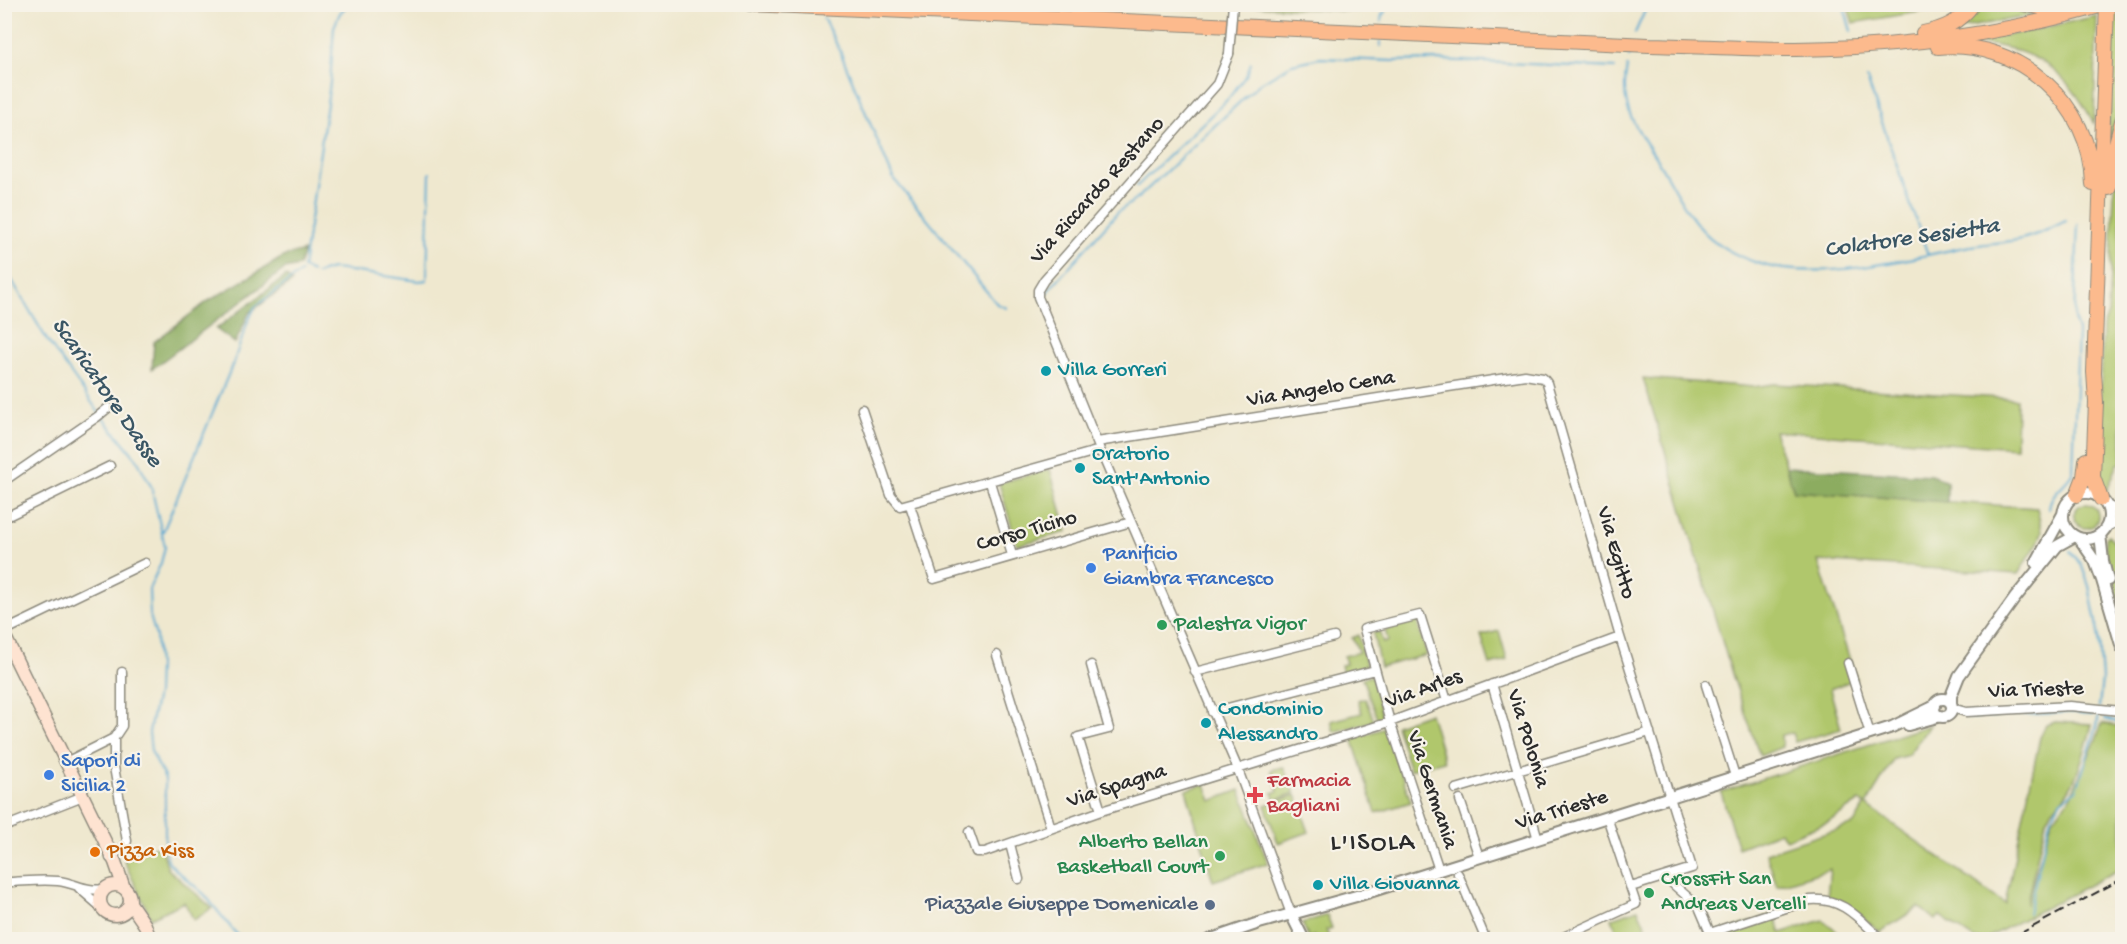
<svg xmlns="http://www.w3.org/2000/svg" width="2127" height="944" viewBox="0 0 2127 944" font-family="'Gochi Hand',sans-serif">
  <style>
    .green { fill: #b0c76c; stroke: #6e794c; stroke-width: 1.5 }
    .forest { fill: #8cac60; stroke: #5c6c46; stroke-width: 1.5 }
    .lines { fill: none; stroke-linecap: round; stroke-linejoin: round }
    .stream { stroke: #55a7d0; stroke-width: 2 }
    .minor-casing { stroke: #8d8a7d; stroke-width: 11 }
    .tertiary-casing { stroke: #8d8a7d; stroke-width: 14 }
    .secondary-casing { stroke: #8d8a7d; stroke-width: 15 }
    .primary-casing { stroke: #8d8a7d; stroke-width: 16 }
    .minor { stroke: #fff; stroke-width: 8 }
    .tertiary { stroke: #fff; stroke-width: 10 }
    .secondary { stroke: #fee3d1; stroke-width: 12 }
    .primary { stroke: #fcba8d; stroke-width: 14 }
    .rail { stroke: #2b2b2b; stroke-width: 2; stroke-dasharray: 9 4.5; stroke-linecap: butt }
    .minor-bridge-casing { stroke: #8d8a7d; stroke-width: 11; stroke-linecap: butt }
    .minor-bridge { stroke: #fff; stroke-width: 8 }
    .culture-dot { fill: #0f9aa8; stroke: #f7f3e8; stroke-width: 2 }
    .shop-dot { fill: #3f7fe0; stroke: #f7f3e8; stroke-width: 2 }
    .leisure-dot { fill: #2e9e5b; stroke: #f7f3e8; stroke-width: 2 }
    .health-dot { fill: #e0444e; stroke: #f7f3e8; stroke-width: 2 }
    .food-dot { fill: #e8710a; stroke: #f7f3e8; stroke-width: 2 }
    .service-dot { fill: #5c6f8a; stroke: #f7f3e8; stroke-width: 2 }
    .labels { text-anchor: middle; dominant-baseline: central; stroke-width: 4.5; stroke-linejoin: round; paint-order: stroke }
    .street-label { font-size: 22px; fill: #2b2b2b; stroke: #f7f3e8 }
    .culture-label { font-size: 22px; fill: #0d838f; stroke: #f7f3e8; text-anchor: start }
    .shop-label { font-size: 22px; fill: #366cbe; stroke: #f7f3e8; text-anchor: start }
    .leisure-label { font-size: 22px; fill: #27864d; stroke: #f7f3e8; text-anchor: start }
    .health-label { font-size: 22px; fill: #be3a42; stroke: #f7f3e8; text-anchor: start }
    .food-label { font-size: 22px; fill: #c56008; stroke: #f7f3e8; text-anchor: start }
    .service-label { font-size: 22px; fill: #4e5e75; stroke: #f7f3e8; text-anchor: end }
    .water-label { font-size: 24px; font-style: italic; fill: #3a5665; stroke: #f7f3e8 }
    .quarter-label { font-size: 26px; letter-spacing: 1.5px; fill: #2b2b2b; stroke: #f7f3e8 }
  </style>
  <rect width="100%" height="100%" fill="#f7f3e8"/>
  <filter id="ink" filterUnits="userSpaceOnUse"><feTurbulence type="fractalNoise" baseFrequency=".0167" numOctaves="2"/><feDisplacementMap in="SourceGraphic" scale="12" xChannelSelector="R" yChannelSelector="G"/><feConvolveMatrix kernelMatrix="1 2 1 2 8 2 1 2 1" color-interpolation-filters="sRGB"/></filter>
  <filter id="wash" filterUnits="userSpaceOnUse"><feTurbulence type="fractalNoise" baseFrequency=".008" numOctaves="4" result="noise"/><feDisplacementMap in="SourceGraphic" scale="24" xChannelSelector="R" yChannelSelector="G"/><feGaussianBlur stdDeviation="1.35" result="paint"/><feColorMatrix in="noise" values="0 0 0 0 0 0 0 0 0 0 0 0 0 0 0 0 0 1.4 0 .05"/><feComposite in="paint" operator="in"/></filter>
  <g filter="url(#wash)">
    <rect width="100%" height="100%" fill="#efe8cf"/>
    <!-- green -->
    <path class="green" d="M1237 5V4L1378 5 1359 11H1347Z
      M1847 5H1935L1936 9 1853 23Z
      M1976 5H2007L2013 9 2035 15 1951 30Z
      M2122 7V96L2108 152 2113 11Z
      M2097 16 2094 124C2067 70 2034 47 1974 43L1976 39 2021 33Z
      M2122 139 2120 299 2122 300C2123 310 2119 316 2122 326V463L2118 464 2105 495 2098 479 2103 327 2108 313 2114 196Z
      M1643 378 1753 387 1774 384 2017 399 2016 448 1774 431 1794 491 2037 508 2042 532 2038 543 2018 574 1818 561 1856 679 1830 689 1841 729 1795 742 1792 733 1781 735 1782 747 1760 756 1732 674Z
      M1050 469 1067 532 1017 545 999 483Z
      M2074 516a12 12 0 1 1 24 0a12 12 0 1 1-24 0Z
      M2108 535 2117 544 2122 560V617L2106 556 2105 538Z
      M1417 621 1427 655 1380 667 1373 633 1379 631 1383 643 1388 641 1385 630Z
      M1499 631 1507 660 1490 665 1481 636Z
      M1358 635 1367 667 1352 670V673L1344 676 1341 665 1346 664 1344 656 1359 652 1352 638Z
      M1372 676 1383 720 1378 721 1362 678Z
      M1365 698 1374 721 1334 732 1331 721 1362 713 1358 700Z
      M1430 713 1444 761 1410 770 1396 725Z
      M2055 722 2092 724C2088 741 2079 773 2070 788 2063 800 2052 807 2046 820L2026 905 2052 820 2068 801 2096 740 2102 723 2122 727V868L1985 939H1974L1940 916 1935 920 1919 907 1880 932 1847 904 1827 896 1830 869 1777 886 1766 853 1854 824 1865 805 1860 801 1828 822 1786 839 1780 832 1738 848 1721 792 1930 725 1908 755 1894 759 1866 805 2005 904 2040 737 2046 725Z
      M1386 728 1411 802 1376 813 1352 738Z
      M1283 767 1295 793 1275 800 1272 793 1278 791 1271 770Z
      M1205 784 1211 801 1240 790 1268 863 1213 881 1186 790Z
      M1296 795 1309 832 1278 843 1265 805Z
      M161 845 168 869 212 908 194 920 184 902 151 918 124 861 133 854Z
      M1638 909 1651 939H1620L1612 918Z
      M1775 914 1781 933 1823 920 1847 939 1716 940 1714 934Z
      M1327 915 1332 928 1326 930 1330 939H1316L1314 936 1309 938 1302 923Z"/>
    <!-- forest -->
    <path class="forest" d="M304 251 299 266 285 269 152 369 154 342 208 301 285 256Z
      M286 276 292 282 249 313 235 343 216 329Z
      M1786 467 1931 475 1947 482V502L1794 491Z"/>
    <g class="lines">
      <!-- stream -->
      <path class="stream" d="M1843 4 1851 31
        M823 18 839 49 893 178 997 304 1007 308
        M1381 22 1382 15 1386 11
        M1635 33 1648 4
        M1380 46V41
        M1629 57 1630 54
        M1627 66C1618 112 1639 130 1661 166 1677 192 1691 225 1717 243 1735 256 1763 267 1784 269 1845 276 1907 259 1965 247 1980 244 1995 243 2011 241 2031 238 2048 230 2066 221
        M1867 79 1928 255
        M1137 186 1228 99 1247 74 1251 63
        M4 267 47 340 100 414 136 458 151 486 165 547 161 563 149 589 150 616 156 636 158 666 157 694 149 732 151 751 165 779V846L168 861 177 871 204 894 241 940
        M312 272 303 268 330 83 334 27 340 13 348 4
        M316 274 332 269 343 270 419 281 427 280 430 173
        M1046 293 1118 212 1139 197 1259 84 1292 64 1320 58 1393 61 1438 60 1615 68
        M2049 509C2050 492 2066 486 2073 472L2078 331 2074 319 2078 224
        M162 534 234 361 248 321 255 307 301 272
        M2070 551 2081 564 2089 586 2099 638 2102 679 2099 707
        M1967 718 2074 712 2093 715
        M2105 719 2122 723
        M2028 913 2050 820 2061 800 2077 789 2097 726 2099 712"/>
    </g>
  </g>
  <g filter="url(#ink)">
    <g class="lines">
      <!-- minor casing -->
      <g class="minor-casing">
        <path id="minor" d="M1229 54 1217 84 1044 280 1038 290V297L1100 450 1237 767 1291 914
          M862 409 891 495 900 506 1100 450
          M1097 442 1525 375 1543 378 1547 383 1620 637 1692 868 1631 887
          M4 481 97 417 108 408
          M990 482 1012 555
          M910 505 934 579 1131 522
          M2106 505 2122 512
          M4 518 110 466
          M2106 527 2122 520
          M4 631 145 563
          M997 655 1051 828
          M1848 663 1870 734
          M1091 665 1109 729 1078 737 1101 811
          M1195 672 1334 637
          M1492 684 1538 839
          M1706 685 1735 776
          M1952 708 1966 712 2070 706 2121 711
          M1212 712 1375 670
          M66 762 114 738
          M1456 789 1650 732
          M1460 800 1479 857
          M4 827 83 796
          M969 832 976 852H985L1101 811 1390 722 1620 637
          M1010 844 1019 879
          M110 858 125 846 127 841 114 767V738L122 726V672
          M1439 870 1390 722 1364 629 1420 615 1447 701
          M1458 874 1486 940
          M1665 877 1699 907 1713 940
          M4 882C22 882 40 879 58 881 76 883 85 892 104 889
          M79 888 102 908
          M1710 933 1810 900C1843 897 1859 919 1882 940
          M1557 940 1636 904 1607 817"/>
      </g>
      <!-- tertiary casing -->
      <g class="tertiary-casing">
        <path id="tertiary" d="M2063 516a23 23 0 1 1 46 0a23 23 0 1 1-46 0Z
          M2100 534 2103 561 2108 580
          M2079 538 2095 561 2102 580 2122 648
          M2036 563 2063 514
          M1934 708a9 9 0 1 1 18 0a9 9 0 1 1-18 0Z
          M1951 703V696L1959 676 2015 598 2057 546 2075 536
          M1908 725 1941 716
          M1291 914 1304 940
          M1209 940 1259 923 1360 895 1870 734 1892 727 1935 706"/>
      </g>
      <!-- secondary casing -->
      <g class="secondary-casing">
        <path id="secondary" d="M4 635 115 862 124 888
          M100 900a15 15 0 1 1 30 0a15 15 0 1 1-30 0Z
          M130 903 145 925 150 940"/>
      </g>
      <!-- primary casing -->
      <g class="primary-casing">
        <path id="primary" d="M750 4 1649 45C1698 46 1746 49 1795 49 1899 48 2006 34 2106 4
          M2023 4 2049 9 2069 7
          M1923 33C1944 29 1960 22 1973 4
          M1938 47C2019 39 2091 103 2093 184
          M2109 188 2113 155 2122 121
          M2077 495 2084 477 2086 460
          M2101 499 2093 477 2096 402 2094 372 2107 4"/>
      </g>
      <!-- minor -->
      <use href="#minor" class="minor"/>
      <!-- tertiary -->
      <use href="#tertiary" class="tertiary"/>
      <!-- secondary -->
      <use href="#secondary" class="secondary"/>
      <!-- primary -->
      <use href="#primary" class="primary"/>
      <!-- rail -->
      <path class="rail" d="M2008 940 2122 879"/>
      <!-- minor-bridge casing -->
      <g class="minor-bridge-casing">
        <path id="minor-bridge" d="M1229 54 1233 4"/>
      </g>
      <!-- minor-bridge -->
      <use href="#minor-bridge" class="minor-bridge"/>
    </g>
  </g>
  <!-- markers -->
  <g class="culture-dot">
    <circle cx="1046" cy="371" r="6"/>
    <circle cx="1080" cy="468" r="6"/>
    <circle cx="1206" cy="723" r="6"/>
    <circle cx="1318" cy="885" r="6"/>
  </g>
  <g class="shop-dot">
    <circle cx="1091" cy="568" r="6"/>
    <circle cx="49" cy="775" r="6"/>
  </g>
  <g class="leisure-dot">
    <circle cx="1162" cy="625" r="6"/>
    <circle cx="1220" cy="856" r="6"/>
    <circle cx="1649" cy="893" r="6"/>
  </g>
  <path class="health-dot" d="M1252 786h6v6h6v6h-6v6h-6v-6h-6v-6h6z"/>
  <circle class="food-dot" cx="95" cy="852" r="6"/>
  <circle class="service-dot" cx="1210" cy="905" r="6"/>
  <g class="labels">
    <!-- street labels -->
    <g class="street-label">
      <text transform="translate(1098 191) rotate(-48)">Via Riccardo Restano</text>
      <text transform="translate(1321 390) rotate(-9)">Via Angelo Cena</text>
      <text transform="translate(1027 532) rotate(-16)">Corso Ticino</text>
      <text transform="translate(1615 553) rotate(74)">Via Egitto</text>
      <text transform="translate(1424 690) rotate(-20)">Via Arles</text>
      <text transform="translate(2036 691) rotate(-2)">Via Trieste</text>
      <text transform="translate(1527 739) rotate(73)">Via Polonia</text>
      <text transform="translate(1117 787) rotate(-18)">Via Spagna</text>
      <text transform="translate(1431 790) rotate(72)">Via Germania</text>
      <text transform="translate(1562 811) rotate(-17)">Via Trieste</text>
    </g>
    <!-- culture labels -->
    <g class="culture-label">
      <text x="1058" y="371">Villa Gorreri</text>
      <text x="1092" y="455">Oratorio<tspan x="1092" dy="25">Sant'Antonio</tspan></text>
      <text x="1218" y="710">Condominio<tspan x="1218" dy="25">Alessandro</tspan></text>
      <text x="1330" y="885">Villa Giovanna</text>
    </g>
    <!-- shop labels -->
    <g class="shop-label">
      <text x="1103" y="555">Panificio<tspan x="1103" dy="25">Giambra Francesco</tspan></text>
      <text x="61" y="762">Sapori di<tspan x="61" dy="25">Sicilia 2</tspan></text>
    </g>
    <!-- leisure labels -->
    <g class="leisure-label">
      <text x="1174" y="625">Palestra Vigor</text>
      <text x="1208" y="843" text-anchor="end">Alberto Bellan<tspan x="1208" dy="25">Basketball Court</tspan></text>
      <text x="1661" y="880">CrossFit San<tspan x="1661" dy="25">Andreas Vercelli</tspan></text>
    </g>
    <!-- health labels -->
    <g class="health-label">
      <text x="1267" y="782">Farmacia<tspan x="1267" dy="25">Bagliani</tspan></text>
    </g>
    <!-- food labels -->
    <g class="food-label">
      <text x="107" y="852">Pizza Kiss</text>
    </g>
    <!-- service labels -->
    <g class="service-label">
      <text x="1198" y="905">Piazzale Giuseppe Domenicale</text>
    </g>
    <!-- water labels -->
    <g class="water-label">
      <text transform="translate(1912 239) rotate(-8)">Colatore Sesietta</text>
      <text transform="translate(106 393) rotate(55)">Scaricatore Dasse</text>
    </g>
    <!-- quarter labels -->
    <g class="quarter-label">
      <text x="1373" y="844">L'ISOLA</text>
    </g>
  </g>
  <!-- margin -->
  <rect width="2127" height="944" fill="none" stroke="#f7f3e8" stroke-width="24"/>
</svg>
